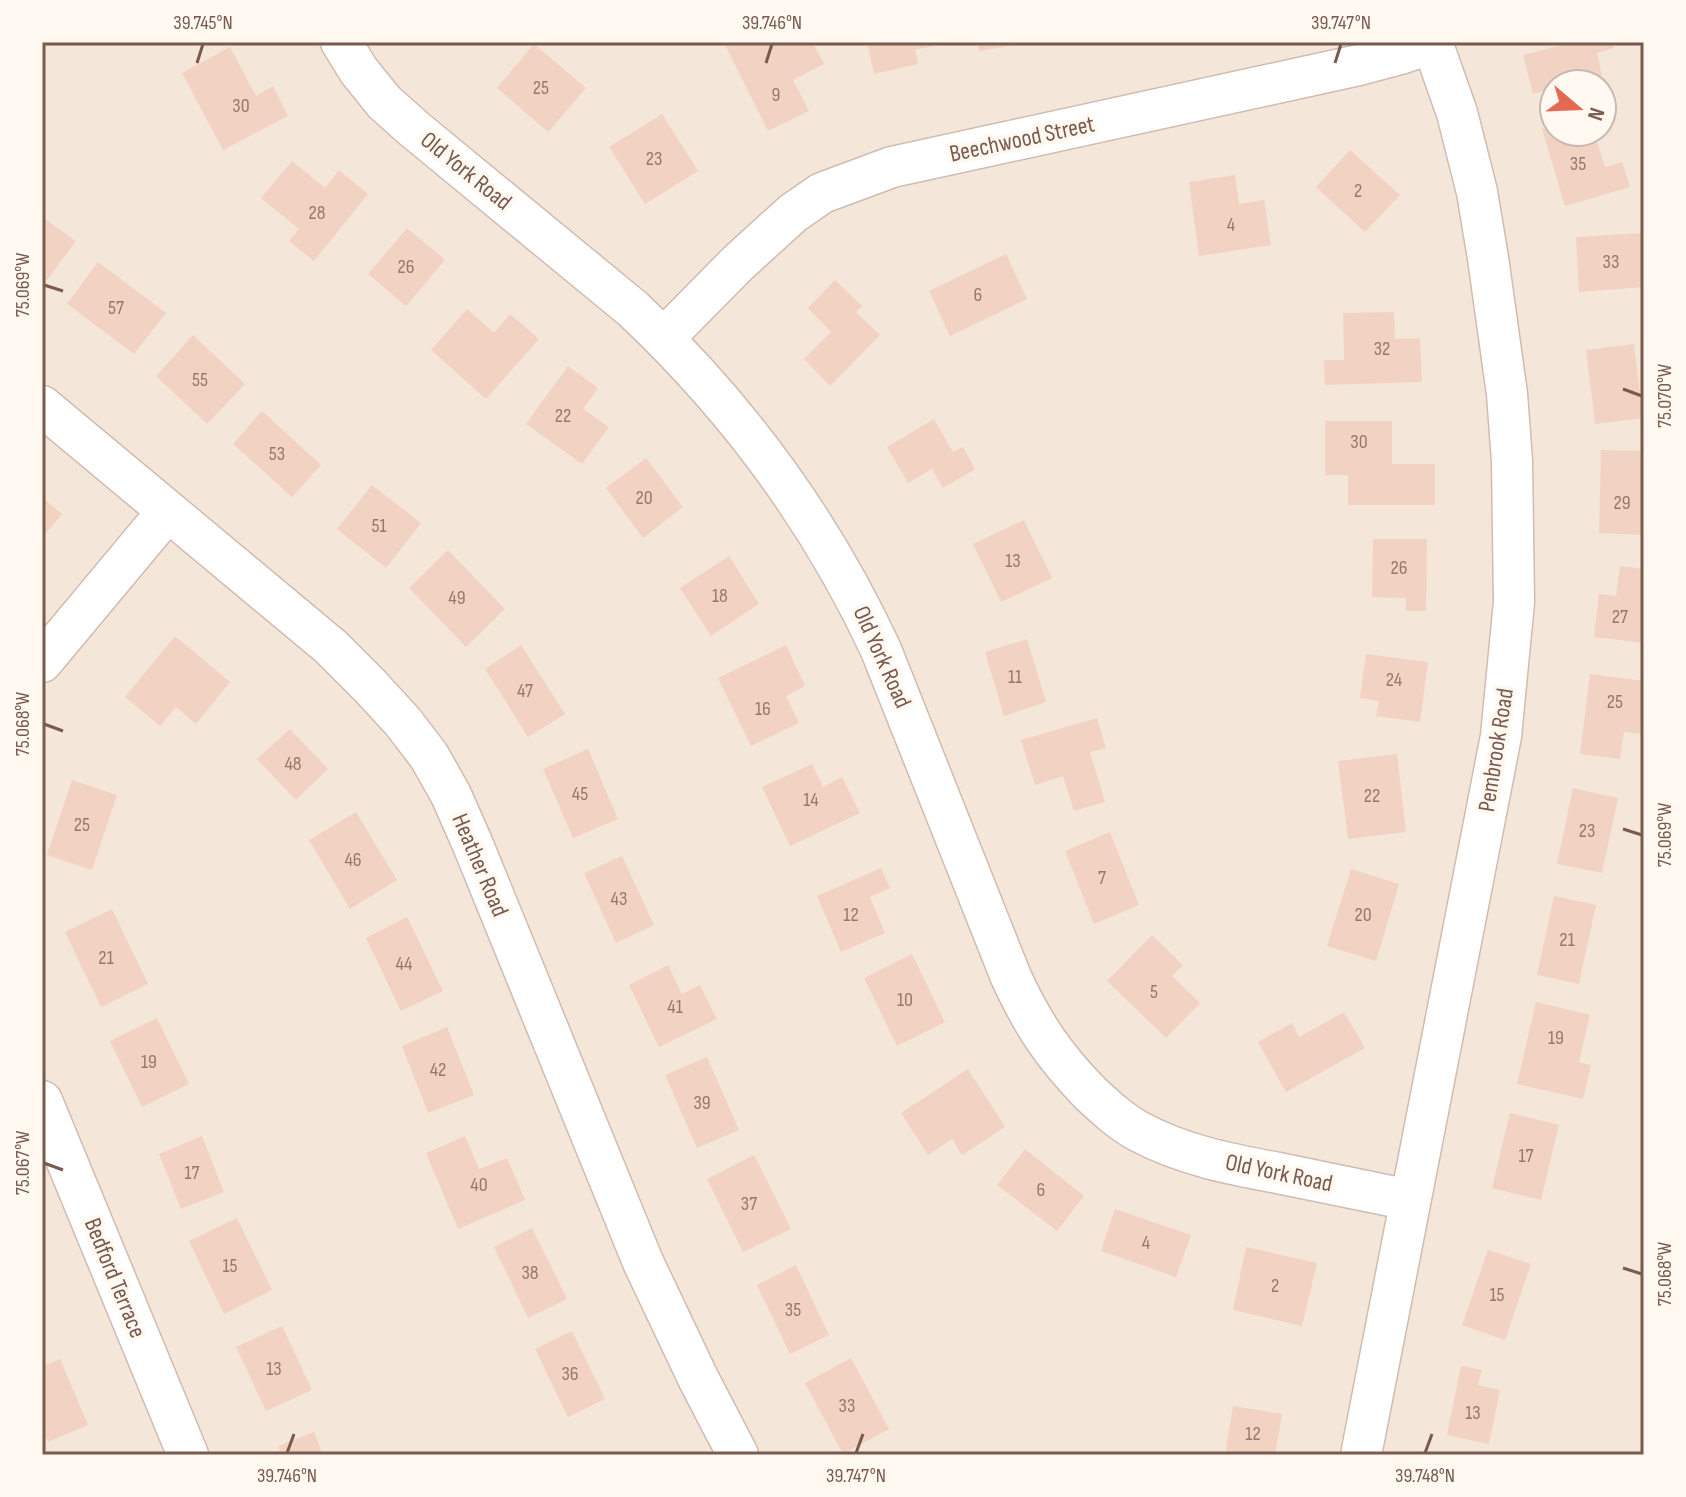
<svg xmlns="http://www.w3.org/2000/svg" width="1686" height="1497" viewBox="0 0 1686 1497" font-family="'Sofia Sans Condensed',sans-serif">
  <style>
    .residential { fill: #f5e6da; fill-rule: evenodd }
    .building { fill: #f2d2c3 }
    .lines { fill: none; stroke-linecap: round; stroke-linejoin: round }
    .minor-casing { stroke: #d0bcb0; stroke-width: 43 }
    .minor { stroke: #fff; stroke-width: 40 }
    .ticks { fill: none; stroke: #795a4d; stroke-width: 3 }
    .labels { text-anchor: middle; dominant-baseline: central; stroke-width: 8; stroke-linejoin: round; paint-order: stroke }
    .number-label { font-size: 20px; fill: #97786a }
    .street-label { font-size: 24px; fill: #795a4d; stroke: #fff9f2 }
    .neatline { fill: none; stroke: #795a4d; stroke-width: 3 }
    .ticks-label { font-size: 20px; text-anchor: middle; fill: #795a4d }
  </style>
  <rect width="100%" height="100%" fill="#fdf5ec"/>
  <!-- residential -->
  <path class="residential" d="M42 42H1644V1455H42ZM1554 84H1602V132H1554Z"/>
  <!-- building -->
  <path class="building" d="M731 42H812L824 64 793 80 809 111 768 131 725 45Z
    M867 42H945V43L915 50 918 64 874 74Z
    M977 42H1018V44L979 51Z
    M1558 42H1612L1614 48 1597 53 1602 76 1570 84H1554V88L1533 94 1523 55 1559 46Z
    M534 44 586 88 548 132 497 88Z
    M230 47 256 96 273 86 288 116 223 150 182 73Z
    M662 114 698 171 645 204 609 147Z
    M1554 125V132H1594L1605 167 1622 162 1630 187 1565 206 1542 129Z
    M1350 150 1400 195 1365 232 1316 187Z
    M292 161 325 188 339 170 368 194 314 261 289 241 299 229 261 198Z
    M1235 175 1239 204 1264 200 1271 245 1199 256 1189 182Z
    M42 217 76 241 47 280 42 276Z
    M407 228 445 260 406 306 368 274Z
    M1644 233V287L1579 292 1576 237Z
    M1006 254 1027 299 950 336 929 291Z
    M98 262 166 313 134 354 67 304Z
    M835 280 862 306 856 312 880 335 830 386 804 359 831 332 808 308Z
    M467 309 494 333 510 314 539 339 486 399 431 350Z
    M1394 312 1395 339 1420 338 1422 382 1325 385 1324 360H1344L1343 313Z
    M193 335 245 384 207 424 156 376Z
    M1634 344 1643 418 1595 424 1586 350Z
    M568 366 598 388 583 409 609 427 582 464 526 424Z
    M262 411 321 465 292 497 233 444Z
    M934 419 953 452 963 447 975 469 943 488 932 469 908 483 887 447Z
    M1325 421H1392V464H1435V505H1348V475H1325Z
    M1601 450 1643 451 1644 535 1599 533Z
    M646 458 683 507 643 538 606 488Z
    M372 485 421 523 386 568 337 529Z
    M42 497 62 514 42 538Z
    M1024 520 1052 578 1001 602 973 544Z
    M1373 539H1427L1426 611H1406V598L1372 597Z
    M448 550 505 609 466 647 409 588Z
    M729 556 759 604 711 636 680 588Z
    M1620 566 1644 569V643L1594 637 1599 594 1616 596Z
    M175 636 230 682 196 724 176 707 160 726 125 697Z
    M1027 639 1046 702 1004 716 985 652Z
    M521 645 565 714 528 737 485 669Z
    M786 645 805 686 786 696 799 723 751 746 718 678Z
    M1366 654 1428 662 1420 722 1376 716 1379 701 1360 698Z
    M1590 674 1644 681 1643 734 1624 732 1620 759 1580 754Z
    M1097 718 1106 748 1090 752 1105 802 1074 811 1063 776 1035 785 1021 740Z
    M290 729 328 769 296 800 257 759Z
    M588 749 618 819 573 838 543 769Z
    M1397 754 1406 832 1348 839 1338 761Z
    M812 764 823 787 842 777 860 813 790 846 762 787Z
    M72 780 117 795 92 870 47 855Z
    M1573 788 1618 798 1602 873 1557 864Z
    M356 812 397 880 350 909 309 840Z
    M1110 832 1139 905 1094 924 1065 851Z
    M622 856 654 925 616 943 584 873Z
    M881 868 890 888 870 897 885 933 841 952 817 896Z
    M1351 869 1399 884 1376 961 1327 946Z
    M1554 896 1596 905 1579 984 1537 975Z
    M112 909 148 984 101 1007 65 932Z
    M407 917 443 991 401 1011 366 938Z
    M1152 935 1183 965 1172 976 1200 1003 1166 1038 1107 981Z
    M912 954 945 1022 897 1046 864 978Z
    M668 965 682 994 700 985 717 1019 659 1047 629 985Z
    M1536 1002 1590 1015 1579 1062 1591 1065 1583 1099 1517 1084Z
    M1344 1012 1365 1048 1286 1092 1258 1042 1292 1023 1299 1037Z
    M157 1018 189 1084 142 1107 110 1041Z
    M447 1027 474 1095 428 1113 402 1046Z
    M707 1057 739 1130 697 1148 665 1075Z
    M968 1069 1005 1127 962 1155 952 1139 928 1155 901 1113Z
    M1510 1113 1559 1125 1541 1200 1492 1188Z
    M202 1136 224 1192 181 1209 159 1154Z
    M465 1136 479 1169 507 1158 525 1200 458 1229 426 1153Z
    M1025 1149 1084 1196 1057 1231 997 1185Z
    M754 1155 791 1229 743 1252 707 1179Z
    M1115 1209 1191 1235 1176 1277 1101 1251Z
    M237 1218 272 1290 224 1314 189 1241Z
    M532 1228 567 1299 528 1318 494 1247Z
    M1246 1247 1317 1263 1302 1326 1233 1310Z
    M1488 1250 1531 1264 1505 1340 1462 1325Z
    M796 1265 829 1335 790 1354 757 1285Z
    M282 1326 312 1390 266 1411 236 1347Z
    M572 1331 605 1399 568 1417 535 1349Z
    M851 1358 889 1429 843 1454 805 1383Z
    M60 1359 88 1425 48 1442 42 1429V1367Z
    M1461 1366 1482 1370 1478 1385 1500 1390 1489 1444 1447 1435Z
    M1233 1406 1282 1414 1275 1455H1225Z
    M314 1432 323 1455H282L278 1446Z"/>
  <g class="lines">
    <!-- minor casing -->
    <g class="minor-casing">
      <path id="minor" d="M341 42 359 71 384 102 413 128 633 309C737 407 821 521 881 650L1011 977C1033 1025 1054 1056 1090 1093 1105 1107 1120 1121 1138 1131 1182 1155 1230 1164 1278 1173 1322 1182 1366 1191 1410 1200
        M664 338 738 263 793 213 822 193 892 167 1359 65 1400 54 1433 43
        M42 406 331 647 370 686 403 722 429 756 451 795 473 845 643 1262 698 1378 738 1455
        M42 662 167 512
        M42 1101 188 1455
        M1361 1455 1501 736 1514 602 1512 461 1507 394 1488 258 1477 192 1457 113 1432 42"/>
    </g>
    <!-- minor -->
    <use href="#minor" class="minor"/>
  </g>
  <!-- ticks -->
  <path class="ticks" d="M197 63 203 44M766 63 772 44M1335 63 1341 44M44 285 63 291M1623 389 1642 396M44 724 63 731M1623 829 1642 835M44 1163 63 1170M1623 1268 1642 1274M287 1453 294 1434M856 1453 863 1434M1425 1453 1432 1434"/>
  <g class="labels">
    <!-- number labels -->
    <g class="number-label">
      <text x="541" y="88">25</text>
      <text x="776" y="95">9</text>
      <text x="241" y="106">30</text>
      <text x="654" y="159">23</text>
      <text x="1578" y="164">35</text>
      <text x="1358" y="191">2</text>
      <text x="317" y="213">28</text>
      <text x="1231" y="225">4</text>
      <text x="1611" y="262">33</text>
      <text x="406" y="267">26</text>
      <text x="978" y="295">6</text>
      <text x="116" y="308">57</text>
      <text x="1382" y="349">32</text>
      <text x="200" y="380">55</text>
      <text x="563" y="416">22</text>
      <text x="1359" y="442">30</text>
      <text x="277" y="454">53</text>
      <text x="644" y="498">20</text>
      <text x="1622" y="503">29</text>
      <text x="379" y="526">51</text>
      <text x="1013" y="561">13</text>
      <text x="1399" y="568">26</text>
      <text x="720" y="596">18</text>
      <text x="457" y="598">49</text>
      <text x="1620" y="617">27</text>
      <text x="1015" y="677">11</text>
      <text x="1394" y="680">24</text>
      <text x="525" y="691">47</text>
      <text x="1615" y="702">25</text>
      <text x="763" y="709">16</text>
      <text x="293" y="764">48</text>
      <text x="580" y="794">45</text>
      <text x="1372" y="796">22</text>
      <text x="811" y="800">14</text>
      <text x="82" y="825">25</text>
      <text x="1587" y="831">23</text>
      <text x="353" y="860">46</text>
      <text x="1102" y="878">7</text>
      <text x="619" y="899">43</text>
      <text x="851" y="915">12</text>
      <text x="1363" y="915">20</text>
      <text x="1567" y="940">21</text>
      <text x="106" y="958">21</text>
      <text x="404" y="964">44</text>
      <text x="1154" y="992">5</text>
      <text x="905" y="1000">10</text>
      <text x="675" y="1007">41</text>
      <text x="1556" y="1038">19</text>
      <text x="149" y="1062">19</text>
      <text x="438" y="1070">42</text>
      <text x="702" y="1103">39</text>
      <text x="1526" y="1156">17</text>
      <text x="192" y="1173">17</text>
      <text x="479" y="1185">40</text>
      <text x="1041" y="1190">6</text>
      <text x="749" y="1204">37</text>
      <text x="1146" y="1243">4</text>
      <text x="230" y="1266">15</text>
      <text x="530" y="1273">38</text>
      <text x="1275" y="1286">2</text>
      <text x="1497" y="1295">15</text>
      <text x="793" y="1310">35</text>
      <text x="274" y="1369">13</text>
      <text x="570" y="1374">36</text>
      <text x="847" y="1406">33</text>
      <text x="1473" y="1413">13</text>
      <text x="1253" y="1434">12</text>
    </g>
    <!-- street labels -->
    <g class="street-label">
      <text transform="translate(1022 139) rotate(-12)">Beechwood Street</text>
      <text transform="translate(466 171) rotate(39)">Old York Road</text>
      <text transform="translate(882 657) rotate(66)">Old York Road</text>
      <text transform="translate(1496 750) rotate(-81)">Pembrook Road</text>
      <text transform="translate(480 865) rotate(67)">Heather Road</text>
      <text transform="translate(1279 1173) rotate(12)">Old York Road</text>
      <text transform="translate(115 1278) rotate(68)">Bedford Terrace</text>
    </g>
  </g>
  <!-- border -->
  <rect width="1686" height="1497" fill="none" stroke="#fff9f2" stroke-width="88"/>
  <!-- north arrow -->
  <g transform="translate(1578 108) rotate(109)"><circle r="38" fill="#fff9f2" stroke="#c9b9b0" stroke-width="2"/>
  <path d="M0-6L14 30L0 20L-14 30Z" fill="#e56952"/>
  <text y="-12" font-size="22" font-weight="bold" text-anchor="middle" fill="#795a4d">N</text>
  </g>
  <rect x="44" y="44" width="1598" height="1409" class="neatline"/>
  <g class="ticks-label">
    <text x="203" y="29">39.745°N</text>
    <text x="772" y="29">39.746°N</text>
    <text x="1341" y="29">39.747°N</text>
    <text transform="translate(22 285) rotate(-90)" y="7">75.069°W</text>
    <text transform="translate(1664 396) rotate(-90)" y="7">75.070°W</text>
    <text transform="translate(22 724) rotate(-90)" y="7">75.068°W</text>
    <text transform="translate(1664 835) rotate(-90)" y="7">75.069°W</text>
    <text transform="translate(22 1163) rotate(-90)" y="7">75.067°W</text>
    <text transform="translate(1664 1274) rotate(-90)" y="7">75.068°W</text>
    <text x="287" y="1482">39.746°N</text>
    <text x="856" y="1482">39.747°N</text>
    <text x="1425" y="1482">39.748°N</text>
  </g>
</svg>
